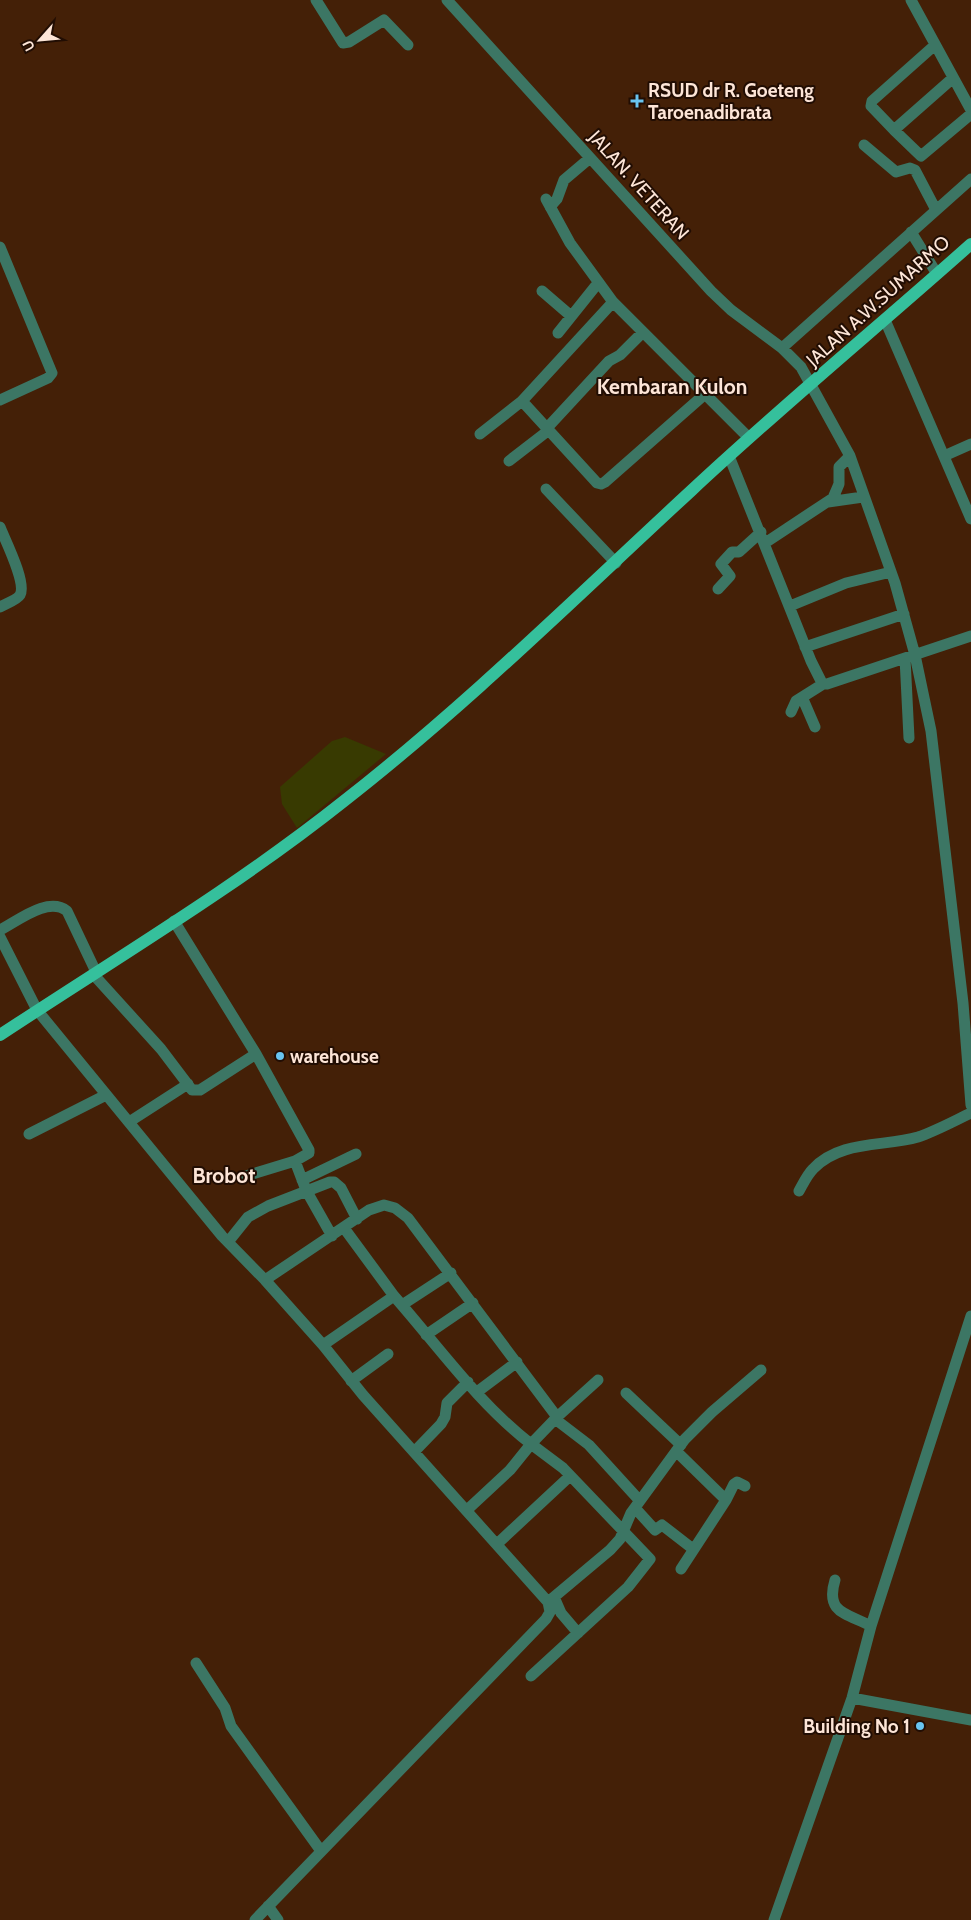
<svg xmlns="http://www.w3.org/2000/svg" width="971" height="1920" viewBox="0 0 971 1920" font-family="Cabin,sans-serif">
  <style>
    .green { fill: #383a01 }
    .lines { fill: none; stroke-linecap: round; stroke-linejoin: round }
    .minor { stroke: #3c7664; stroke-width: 11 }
    .major { stroke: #35c09c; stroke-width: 12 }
    .poi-dot { fill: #68c4f0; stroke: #210d03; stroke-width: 2 }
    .labels { text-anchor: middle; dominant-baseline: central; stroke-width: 4; stroke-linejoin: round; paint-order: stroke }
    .poi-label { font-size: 19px; font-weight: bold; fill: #fde5d7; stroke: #210d03; text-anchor: start }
    .street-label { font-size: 19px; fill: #fde5d7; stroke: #210d03 }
    .quarter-label { font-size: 21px; font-weight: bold; fill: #fde5d7; stroke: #210d03 }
  </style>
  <rect width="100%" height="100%" fill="#442007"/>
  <!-- green -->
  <path class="green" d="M345 737 386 754 297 828 282 804 280 787 332 741Z"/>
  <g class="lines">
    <!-- minor -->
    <path class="minor" d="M316 0 343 43 349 42 384 20 408 45
      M447 0 711 291 731 310 782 348 801 367 850 456 895 583 915 655 931 731 963 1003 971 1105
      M911 0 971 110
      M935 45 872 101 871 106 894 130 953 78
      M894 130 921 156 971 114
      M864 145 896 172 910 168 915 170 936 210
      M546 199 570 243 613 302 749 438
      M550 207 557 199 564 180 590 158
      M911 232 937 274
      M0 247 52 373 48 378 0 400
      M542 291 571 316
      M613 302 522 401 597 483 601 484 605 482 705 394
      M885 320 971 519
      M558 333 598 283
      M782 348 971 179
      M547 428 609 361 620 355 642 333
      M480 434 522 401
      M729 456 811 661 822 683 827 684 971 636
      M944 456 971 444
      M509 461 549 430
      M546 489 616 563
      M828 502 863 497
      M0 527C5 540 27 583 20 595 17 600 5 604 0 607
      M765 543 833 498 839 484V467L850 456
      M718 589 730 576 721 564 732 552H739L761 532
      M790 606 846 583 891 572
      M805 647 904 614
      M905 658 909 738
      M802 697 815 727
      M791 712 796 701 823 684
      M174 921 256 1054 309 1150V1153L295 1161 246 1176
      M0 930C18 921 48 896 67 911L96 972
      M0 937 37 1010 222 1236 265 1280 323 1345 363 1395 548 1602 550 1612 546 1619 255 1920
      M93 974 161 1049 192 1090H200L256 1054
      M129 1122 188 1084
      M29 1134 106 1095
      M295 1161 306 1190 332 1236
      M302 1180 356 1154
      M799 1191C803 1184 807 1175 813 1169 840 1140 884 1147 918 1137 936 1131 954 1121 971 1113
      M344 1228 394 1296
      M228 1242 248 1217 268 1206 330 1182H334L341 1188 357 1219
      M265 1280 369 1210 384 1205 395 1208 408 1218 557 1417 531 1444 563 1468 650 1559 628 1587 531 1676
      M402 1305 451 1273
      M426 1335 473 1303
      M323 1345 394 1296C438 1346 478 1403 531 1444L510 1470 467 1510
      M351 1381 388 1354
      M477 1392 517 1362
      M626 1393 681 1445
      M557 1417 598 1380
      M555 1419 589 1445 640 1501
      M676 1451 726 1500
      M414 1452 441 1424 445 1417 447 1403 468 1382
      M635 1508 655 1530 662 1525 693 1549
      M497 1544 570 1476
      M681 1569 726 1500 734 1484 737 1482 745 1486
      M835 1580C825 1613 846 1613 871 1626
      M554 1597 561 1613 578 1633
      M548 1602 610 1550 620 1539 631 1513 685 1439 712 1412 761 1370
      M196 1663 225 1708 231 1726 321 1851
      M852 1698 971 1720
      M268 1906 278 1920
      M774 1920 852 1698 871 1626 971 1316"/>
    <!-- major -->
    <path class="major" d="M0 1035C115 959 236 887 344 801 467 705 578 595 692 490 783 405 879 326 971 244"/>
  </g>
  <!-- markers -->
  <g class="poi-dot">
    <path d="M634.5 93.5h5v5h5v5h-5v5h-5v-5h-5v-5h5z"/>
    <circle cx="280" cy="1056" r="5"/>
    <circle cx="920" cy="1726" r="5"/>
  </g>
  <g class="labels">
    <!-- poi labels -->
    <g class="poi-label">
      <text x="648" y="90">RSUD dr R. Goeteng<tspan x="648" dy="22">Taroenadibrata</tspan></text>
      <text x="290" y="1056">warehouse</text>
      <text x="910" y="1726" text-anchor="end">Building No 1</text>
    </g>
    <!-- street labels -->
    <g class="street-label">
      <text transform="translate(639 185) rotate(48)">JALAN. VETERAN</text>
      <text transform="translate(878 301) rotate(-42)">JALAN A.W.SUMARMO</text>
    </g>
    <!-- quarter labels -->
    <g class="quarter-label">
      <text x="672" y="386">Kembaran Kulon</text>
      <text x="224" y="1175">Brobot</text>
    </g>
  </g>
  <!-- north arrow -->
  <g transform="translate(40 40) rotate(243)" stroke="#210d03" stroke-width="4" paint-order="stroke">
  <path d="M0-4L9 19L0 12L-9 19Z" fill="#fde5d7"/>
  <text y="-8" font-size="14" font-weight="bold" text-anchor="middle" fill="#fde5d7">U</text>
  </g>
</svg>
